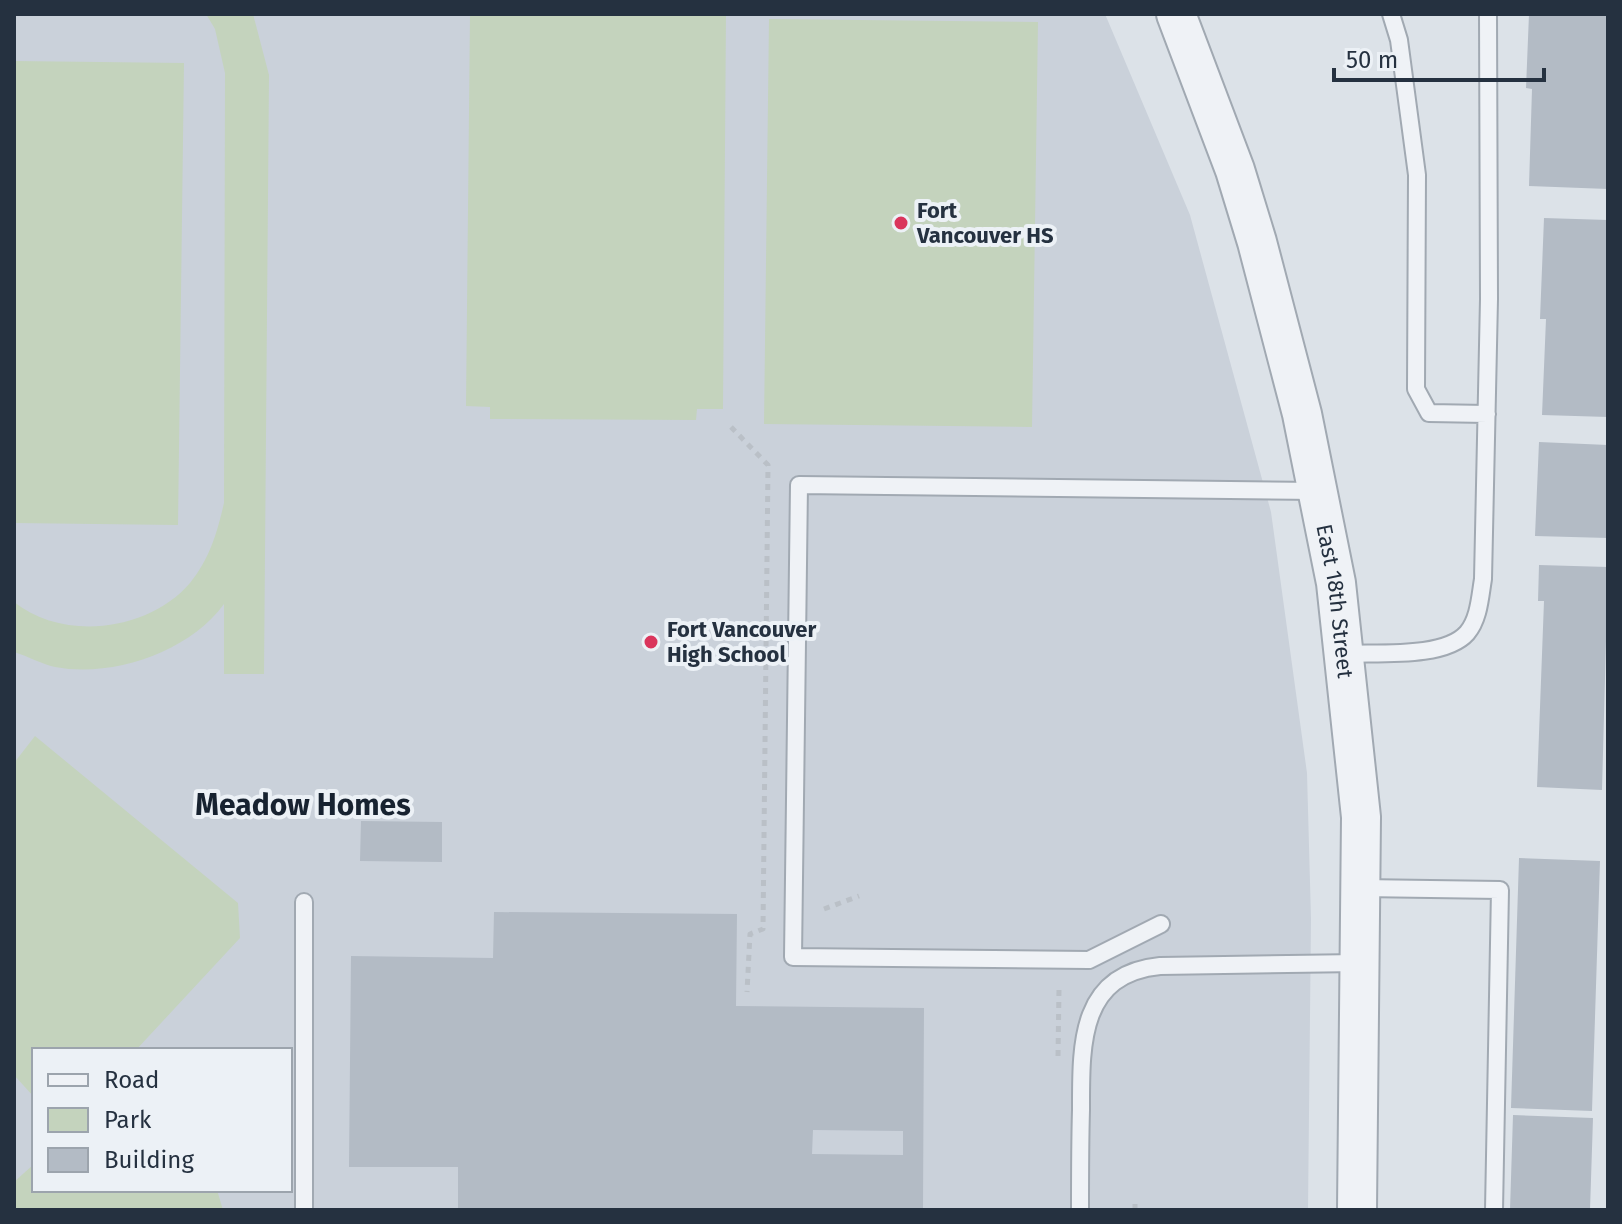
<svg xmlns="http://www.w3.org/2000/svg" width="1622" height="1224" viewBox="0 0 1622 1224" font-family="'Fira Sans',sans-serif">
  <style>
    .built { fill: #cad1da; fill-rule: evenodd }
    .green { fill: #c4d3bd }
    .building { fill: #b3bbc5; fill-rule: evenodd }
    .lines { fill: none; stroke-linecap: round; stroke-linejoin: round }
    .service-casing { stroke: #a1a9b2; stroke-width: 20 }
    .tertiary-casing { stroke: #a1a9b2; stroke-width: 42 }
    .path { stroke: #bac0c7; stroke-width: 5; stroke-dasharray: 6 6; stroke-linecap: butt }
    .service { stroke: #eff2f6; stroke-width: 16 }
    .tertiary { stroke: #eff2f6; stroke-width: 38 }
    .poi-dot { fill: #da355c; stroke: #ecf1f6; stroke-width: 3 }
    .labels { text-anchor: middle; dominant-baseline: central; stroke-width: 8; stroke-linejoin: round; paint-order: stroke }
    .poi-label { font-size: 22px; font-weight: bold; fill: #253140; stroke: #ecf1f6; text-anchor: start }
    .street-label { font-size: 22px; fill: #253140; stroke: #ecf1f6 }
    .district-label { font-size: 30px; font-weight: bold; fill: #172230; stroke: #ecf1f6 }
  </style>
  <rect width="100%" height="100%" fill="#dce2e8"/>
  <!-- built -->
  <path class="built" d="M14 14H1105L1190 215 1271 512 1307 773 1311 919 1308 1210H14ZM34 1050H290V1190H34Z"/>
  <!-- green -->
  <path class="green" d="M206 14H253L269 75 264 674H224V604C189 652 113 678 55 667 42 664 27 656 14 652V602C64 642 149 631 190 583 210 558 217 533 224 503L225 73 215 29Z
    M470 14H726L723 409H697L696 420 490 419V407L466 406Z
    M769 19 1038 22 1032 427 764 424Z
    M14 61 184 63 178 525 14 523Z
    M35 736 238 903 240 938 136 1050H34V1097L14 1075V763Z
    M34 1164V1190H217L223 1210H14V1182Z"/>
  <!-- building -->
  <path class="building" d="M1529 14H1608V189L1529 186 1532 89 1526 88Z
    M1544 218 1608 220V417L1542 415 1546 319H1540Z
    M1539 442 1608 445V538L1535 536Z
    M1539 565 1608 567 1602 790 1537 787 1544 601H1538Z
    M361 821 442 822V862L360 861Z
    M1519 858 1600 861 1592 1111 1511 1108Z
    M494 912 737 914 736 1006 924 1008 923 1210H458V1167H349L351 956 493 958ZM813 1130 903 1131V1155L812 1154Z
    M1513 1115 1593 1118 1590 1210H1510Z"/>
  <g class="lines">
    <!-- service casing -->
    <g class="service-casing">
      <path id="service" d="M1391 14 1399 40 1417 175 1416 389 1429 413 1487 414
        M1343 654C1376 652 1444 659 1467 633 1479 619 1480 597 1483 579L1489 299 1488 14
        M1361 888 1500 890 1494 1210
        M1161 924 1089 960 793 957 799 485 1317 491
        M304 1210V902
        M1080 1210C1080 1177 1080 1143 1081 1110 1081 1045 1079 974 1160 966L1359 963"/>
    </g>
    <!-- tertiary casing -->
    <g class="tertiary-casing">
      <g id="tertiary">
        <path id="s1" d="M1176 14 1235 170 1257 242 1302 414 1336 583 1361 817 1357 1210"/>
      </g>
    </g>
    <!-- path -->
    <path class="path" d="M731 427 768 465 763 929 750 934 747 992
      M824 909 859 896
      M1058 1056 1059 989
      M1135 1210V1200"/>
    <!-- service -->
    <use href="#service" class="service"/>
    <!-- tertiary -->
    <use href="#tertiary" class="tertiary"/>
  </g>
  <!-- markers -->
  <g class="poi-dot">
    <circle cx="901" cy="223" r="8"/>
    <circle cx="651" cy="642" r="8"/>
  </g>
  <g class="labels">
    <!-- poi labels -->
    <g class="poi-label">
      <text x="917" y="210">Fort<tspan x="917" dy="25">Vancouver HS</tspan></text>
      <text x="667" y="629">Fort Vancouver<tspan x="667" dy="25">High School</tspan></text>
    </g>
    <!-- street labels -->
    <g class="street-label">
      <text stroke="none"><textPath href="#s1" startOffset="610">East 18th Street</textPath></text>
    </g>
    <!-- district labels -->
    <g class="district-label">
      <text x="303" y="805">Meadow Homes</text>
    </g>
  </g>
  <!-- border -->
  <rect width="1622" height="1224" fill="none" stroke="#253140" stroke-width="32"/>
  <!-- legend -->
  <rect x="32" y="1048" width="260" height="144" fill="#ecf1f6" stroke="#9ca4ad" stroke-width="2"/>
  <rect x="48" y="1074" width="40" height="12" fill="#eff2f6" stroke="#9ca4ad" stroke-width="2"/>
  <text x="104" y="1088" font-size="24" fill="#253140">Road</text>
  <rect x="48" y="1108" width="40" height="24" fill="#c4d3bd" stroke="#9ca4ad" stroke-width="2"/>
  <text x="104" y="1128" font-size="24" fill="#253140">Park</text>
  <rect x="48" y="1148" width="40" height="24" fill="#b3bbc5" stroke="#9ca4ad" stroke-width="2"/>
  <text x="104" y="1168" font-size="24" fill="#253140">Building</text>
  <!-- scale -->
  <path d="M1334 68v12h210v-12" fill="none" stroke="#253140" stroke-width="4"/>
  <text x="1346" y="68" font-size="24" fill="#253140" stroke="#ecf1f6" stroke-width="6" paint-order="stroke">50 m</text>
</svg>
